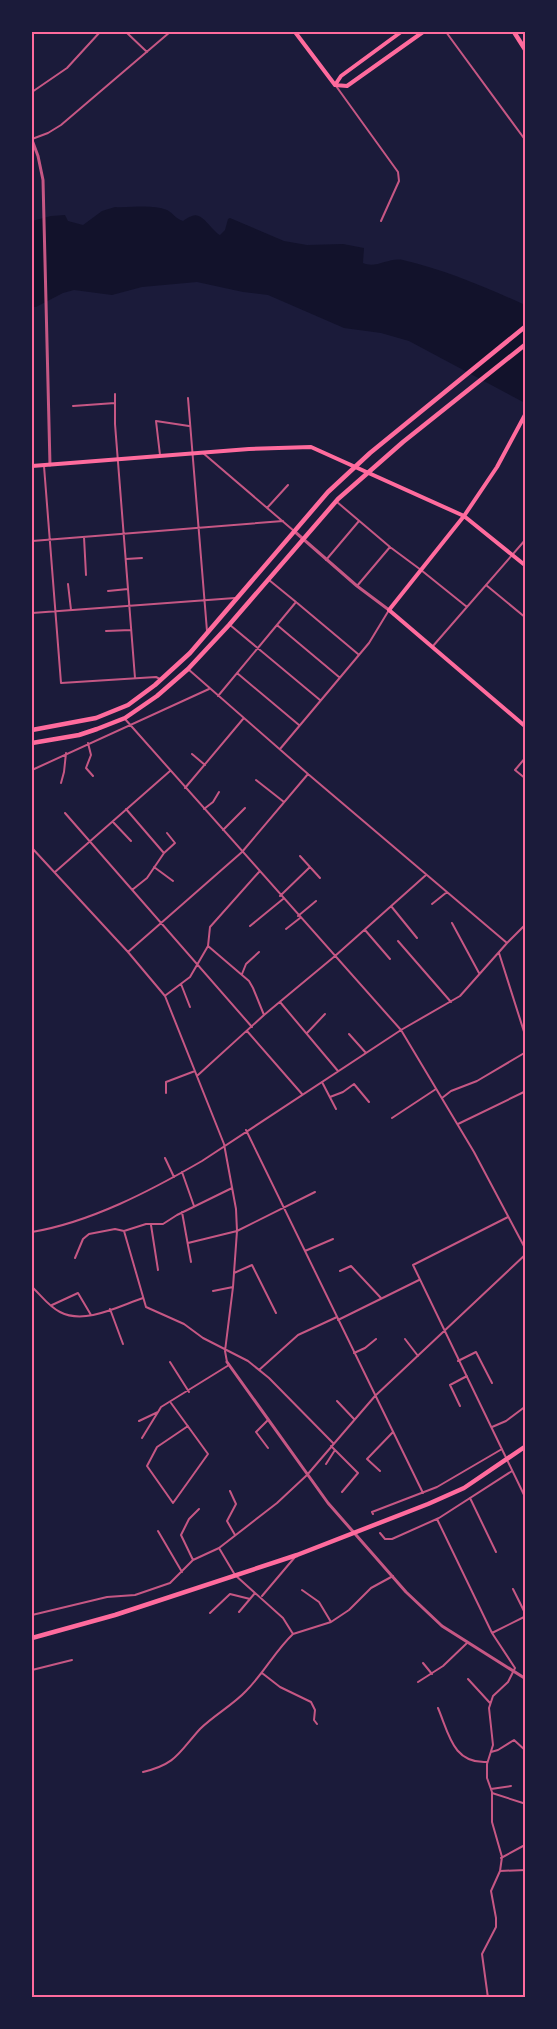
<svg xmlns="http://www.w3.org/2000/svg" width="557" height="2029" viewBox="0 0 557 2029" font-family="Literata,serif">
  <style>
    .water { fill: #12122b }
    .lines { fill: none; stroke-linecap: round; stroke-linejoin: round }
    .minor { stroke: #c65784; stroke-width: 2 }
    .tertiary { stroke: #c65784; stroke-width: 3 }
    .secondary { stroke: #ff6b9d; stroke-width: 4 }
    .trunk { stroke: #ff6b9d; stroke-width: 4.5 }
    .neatline { fill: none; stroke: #ff6b9d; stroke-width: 2 }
  </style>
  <rect width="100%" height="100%" fill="#1b1b3a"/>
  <!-- water -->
  <path class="water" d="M115 207C131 208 152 204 167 210 173 213 176 219 183 221 186 219 188 217 192 216 202 211 211 230 220 235L225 230 228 219 230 218 284 241 307 245 343 244 364 248 363 263C376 269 389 257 403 260 445 270 486 287 525 305V403L409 341 381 333 344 328 268 295 243 292 197 282 142 287 112 295 74 290 63 293 36 307H32V221L51 216 65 215 68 221 83 225 102 211Z"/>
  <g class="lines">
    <!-- minor -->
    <path class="minor" d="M126 32 147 52
      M446 32 526 141
      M336 86 398 172 399 181 381 221
      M32 92 67 68 100 32
      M32 139 48 133 61 125 170 32
      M115 394V424L135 678
      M188 398 207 631
      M73 406 115 403
      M203 453 294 531
      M160 455 156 421 189 426
      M44 466 61 683 156 677 160 679
      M337 502 390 547
      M267 508 288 485
      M84 537 86 575
      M32 541 283 521
      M126 559 142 558
      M326 560 359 521
      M68 584 71 610
      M486 585 526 618
      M357 586 390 547 421 570 467 607
      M108 591 128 589
      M296 602 358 654
      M32 613 235 598
      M230 625 320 700
      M277 625 339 677
      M106 631 131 630
      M433 646 526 539
      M237 673 299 725
      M218 696 296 602 269 580
      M125 719 401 1030 474 1152 526 1250
      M88 743 91 755 86 768 93 776
      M280 749 369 643 389 610
      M192 754 205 765
      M526 757 515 770 526 779
      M32 770 209 689
      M256 780 284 802
      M61 783 64 772 66 753
      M185 788 243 719
      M126 809 163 852
      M204 809 213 802 219 792
      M65 813 252 1027
      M113 822 131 841
      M223 830 245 808
      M32 848 128 952 165 996 224 1144 236 1209 237 1231 233 1287 225 1351 227 1362
      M300 856 320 878
      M154 867 173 881
      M55 872 170 771
      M132 890 147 878 164 853 175 843 167 833
      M280 896 310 867
      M432 904 447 892
      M391 906 417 938
      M298 916 316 901
      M452 923 479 973
      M250 926 283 899
      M286 929 300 918
      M365 930 390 959
      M398 941 451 1002
      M507 943 526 924
      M128 952 242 852 308 774
      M499 953 526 1038
      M242 974 246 964 259 952
      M181 984 190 1007
      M166 995 190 977 208 946 210 927 259 872
      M280 1002 338 1071
      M264 1015 335 956 426 875
      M247 1031 302 1094
      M307 1033 325 1014
      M349 1034 366 1053
      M198 1075 264 1015 253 988 249 981 208 946
      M322 1082 336 1109
      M166 1093V1082L195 1071
      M330 1097 343 1092 354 1084 369 1102
      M442 1098 451 1091 477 1081 526 1052
      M392 1118 436 1089
      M458 1124 526 1091
      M246 1130 423 1493
      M165 1158 174 1177
      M182 1172 194 1206
      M182 1212 191 1262
      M508 1217 413 1265 526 1499
      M151 1225 158 1270
      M124 1231 146 1307 184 1324 203 1338 248 1361 269 1378 333 1443
      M32 1232C91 1222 150 1191 202 1161L401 1030 460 996 507 943 308 774 188 669
      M188 1243 237 1231 315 1192
      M305 1251 333 1239
      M75 1258 83 1239 89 1234 115 1229 124 1231 146 1224H163L177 1215 232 1188
      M340 1271 351 1266 381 1298
      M234 1273 252 1265 276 1313
      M32 1287C41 1295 48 1306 60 1312 85 1325 119 1306 143 1298
      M213 1291 233 1287
      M52 1305 78 1293 91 1315
      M110 1309 123 1344
      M338 1320 419 1280
      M405 1339 418 1356
      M354 1353 365 1348 376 1339
      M458 1361 476 1352 492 1383
      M170 1362 189 1392
      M259 1370 298 1335 337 1317
      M337 1401 354 1419
      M171 1403 208 1454 173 1503 147 1466 157 1447 188 1426
      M460 1406 450 1385 467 1376
      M268 1420 256 1432 268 1448
      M139 1421 158 1412 161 1407 229 1365
      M492 1427 506 1421 526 1406
      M142 1438 158 1412
      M331 1446 358 1473 342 1492
      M326 1464 335 1450
      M380 1471 367 1459 393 1432
      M230 1491 236 1504 227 1521 235 1535
      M470 1498 496 1552
      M373 1514 372 1512 437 1487 502 1449
      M437 1519 492 1633 515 1668 508 1682 493 1696 489 1708 493 1745 487 1764V1778L492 1792V1822L502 1857 500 1871 491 1891 496 1918V1927L482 1954 488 1998
      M158 1531 182 1572
      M380 1533 385 1539H392L439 1518 512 1471
      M193 1560 181 1535 189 1519 199 1509
      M524 1568 526 1572
      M513 1589 526 1615
      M302 1590 319 1602 331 1622
      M262 1596 295 1557
      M239 1612 255 1593
      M210 1613 230 1594 250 1599
      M32 1615 107 1597 135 1595 170 1583 193 1560 219 1548 277 1503 307 1475 375 1396 526 1254
      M492 1633 526 1616
      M293 1634 331 1622 349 1610 371 1588 393 1576
      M423 1663 432 1674
      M32 1670 72 1660
      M262 1673 280 1687 311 1702 315 1710 314 1720 317 1724
      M468 1679 490 1703
      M418 1682 443 1666 467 1643
      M438 1708C449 1734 453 1764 487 1762
      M491 1752 498 1750 514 1740 526 1751
      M143 1772C177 1764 179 1752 200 1729 214 1715 233 1705 246 1691 264 1673 275 1651 293 1634L283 1618 235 1575 219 1548
      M491 1789 511 1786
      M492 1793 526 1804
      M501 1858 523 1846
      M500 1871 526 1870"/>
    <!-- tertiary -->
    <path class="tertiary" d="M32 140 38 156 43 180 50 465
      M294 531 357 586 389 610
      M227 1362 328 1503 406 1592 442 1626 526 1679"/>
    <!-- secondary -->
    <path class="secondary" d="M295 32 335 85
      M335 85 347 86 423 32
      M335 85 341 76 401 32
      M526 413 497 467 464 516 389 610 526 727
      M32 466 249 449 311 447 464 516 526 566"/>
    <!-- trunk -->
    <path class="trunk" d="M514 32 526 51
      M32 730 96 718 128 705 155 685 190 653 328 492 370 453 526 326
      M32 743 79 735 97 729 125 718 157 696 188 669 229 625 338 499 403 442 526 344
      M32 1638 115 1615 297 1555 428 1504 464 1488 526 1446"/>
  </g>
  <!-- border -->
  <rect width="557" height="2029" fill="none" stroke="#1b1b3a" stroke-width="66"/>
  <rect x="33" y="33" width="491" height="1963" class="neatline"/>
</svg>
